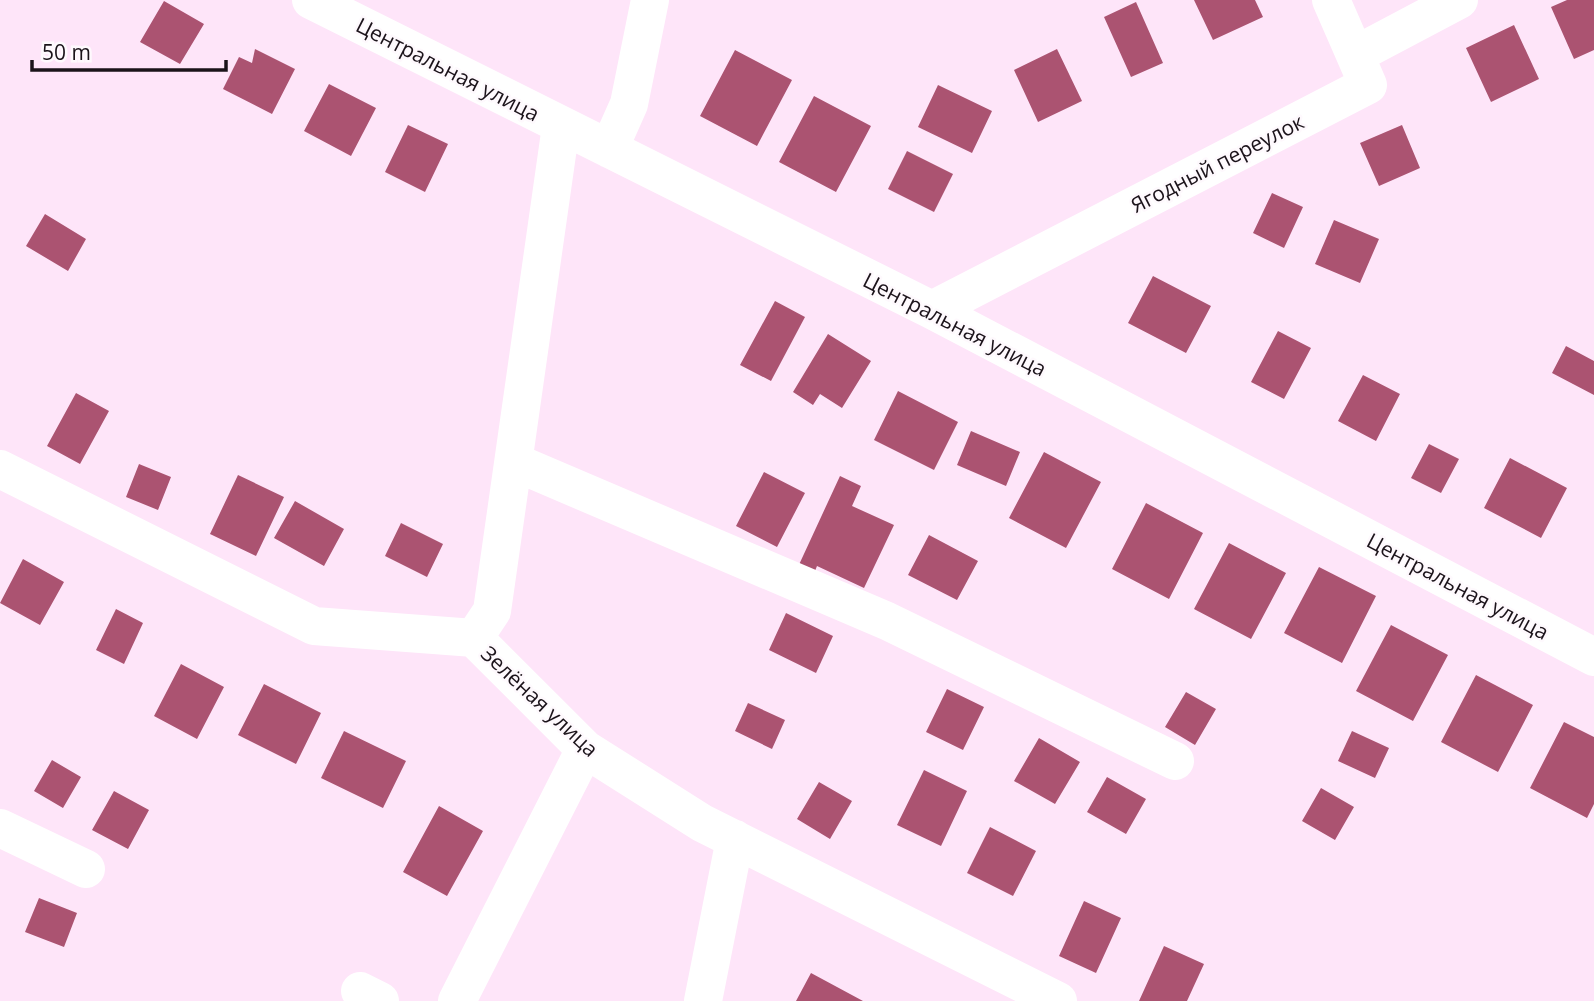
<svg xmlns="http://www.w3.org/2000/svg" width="1594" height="1001" viewBox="0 0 1594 1001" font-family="'Open Sans',sans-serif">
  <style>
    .building { fill: #ab5371 }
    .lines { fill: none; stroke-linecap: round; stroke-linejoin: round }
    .minor { stroke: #fff; stroke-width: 38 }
    .labels { text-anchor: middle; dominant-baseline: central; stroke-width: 5; stroke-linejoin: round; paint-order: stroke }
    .street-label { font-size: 21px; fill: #1b131a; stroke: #fef9fd }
  </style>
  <rect width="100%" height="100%" fill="#fee5f9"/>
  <!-- building -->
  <path class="building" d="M1194 0H1255L1263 17 1213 40Z
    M1567 0H1594V50L1574 59 1551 7Z
    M164 1 204 24 180 64 140 42Z
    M1136 2 1163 63 1131 77 1104 17Z
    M1514 25 1539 79 1491 102 1466 48Z
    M255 49 295 69 272 114 223 89 239 57 252 63Z
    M1057 49 1082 101 1038 122 1014 70Z
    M735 50 792 80 757 146 700 116Z
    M329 84 376 108 351 156 304 131Z
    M938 85 992 111 972 153 918 127Z
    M814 96 871 126 836 192 779 162Z
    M408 125 448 144 425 192 385 172Z
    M1402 125 1420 168 1379 186 1360 143Z
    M907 151 953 174 934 212 888 189Z
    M1272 193 1303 207 1284 248 1253 233Z
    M45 214 86 239 68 271 26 246Z
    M1334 220 1379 239 1360 283 1315 264Z
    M1153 276 1211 306 1186 353 1128 323Z
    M775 301 805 317 771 381 740 365Z
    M1278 331 1311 348 1284 399 1251 382Z
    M828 334 871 361 842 408 820 394 813 405 793 392Z
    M1566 346 1594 361V395L1552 373Z
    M1363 375 1400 394 1376 441 1338 421Z
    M898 391 958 422 934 470 874 440Z
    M76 393 109 411 80 464 47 446Z
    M971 431 1020 452 1006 486 957 465Z
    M1429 444 1459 459 1441 493 1411 478Z
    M1044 452 1101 482 1066 548 1009 518Z
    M1510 458 1567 488 1541 538 1484 508Z
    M139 464 171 477 158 510 126 497Z
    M764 472 805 493 777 547 736 526Z
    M238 475 284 497 256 556 210 534Z
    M840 476 861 486 852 506 894 525 864 588 817 566 813 576 797 569Z
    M295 501 344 529 324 566 274 538Z
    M1146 503 1203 533 1169 599 1112 569Z
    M401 523 443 544 427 577 385 556Z
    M929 535 978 561 957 600 908 575Z
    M1229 543 1286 573 1251 639 1194 609Z
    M23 559 64 582 40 625 0 603Z
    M1319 567 1376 596 1342 663 1284 633Z
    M116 609 143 623 124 664 96 650Z
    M786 613 833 636 816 673 769 650Z
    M1391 625 1448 655 1413 721 1356 691Z
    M181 664 224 687 197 739 154 716Z
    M1476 675 1533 705 1498 772 1441 742Z
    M264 684 321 713 296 764 238 735Z
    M947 689 984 707 963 750 926 732Z
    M1186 692 1216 709 1195 745 1165 727Z
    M748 703 785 720 772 749 735 731Z
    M1564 722 1594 737V804L1587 818 1530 788Z
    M344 731 406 761 383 808 321 778Z
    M1352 731 1389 748 1375 778 1338 761Z
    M1039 738 1080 762 1055 804 1014 781Z
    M52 760 81 777 63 808 34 791Z
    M924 770 967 791 941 846 897 825Z
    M1107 777 1146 799 1126 834 1087 812Z
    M819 782 852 801 830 839 797 819Z
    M1321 788 1354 807 1335 840 1302 821Z
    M114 791 149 810 128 849 92 830Z
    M439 806 483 831 447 896 403 872Z
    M990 827 1036 851 1013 896 967 873Z
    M39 898 77 913 64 947 25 932Z
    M1084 901 1121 918 1096 973 1059 956Z
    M1164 946 1204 964 1187 1001H1139Z
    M811 973 863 1001H796Z"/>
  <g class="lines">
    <!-- minor -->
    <path class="minor" d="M311 0 932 310 1594 657
      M1331 0 1355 55
      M609 149 629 104 650 0
      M932 310 1368 85 1355 55 1459 0
      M514 462 887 621 1175 761
      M0 469 314 626 474 638 585 749 702 823 1058 1001
      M474 638 492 611 561 126
      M0 828 86 869
      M360 991 380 1001
      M457 1001 585 749
      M703 1001 735 839"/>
  </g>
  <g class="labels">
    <!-- street labels -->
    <g class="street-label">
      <text transform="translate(448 69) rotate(27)">Центральная улица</text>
      <text transform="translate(1217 163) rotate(-27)">Ягодный переулок</text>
      <text transform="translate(955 324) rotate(27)">Центральная улица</text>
      <text transform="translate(1458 586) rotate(28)">Центральная улица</text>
      <text transform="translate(540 701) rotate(43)">Зелёная улица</text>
    </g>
  </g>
  <!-- scale -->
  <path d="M32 60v10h194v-10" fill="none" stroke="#1b131a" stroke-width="3.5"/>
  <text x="42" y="60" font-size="21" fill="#1b131a" stroke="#fef9fd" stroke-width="5" paint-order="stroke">50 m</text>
</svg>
